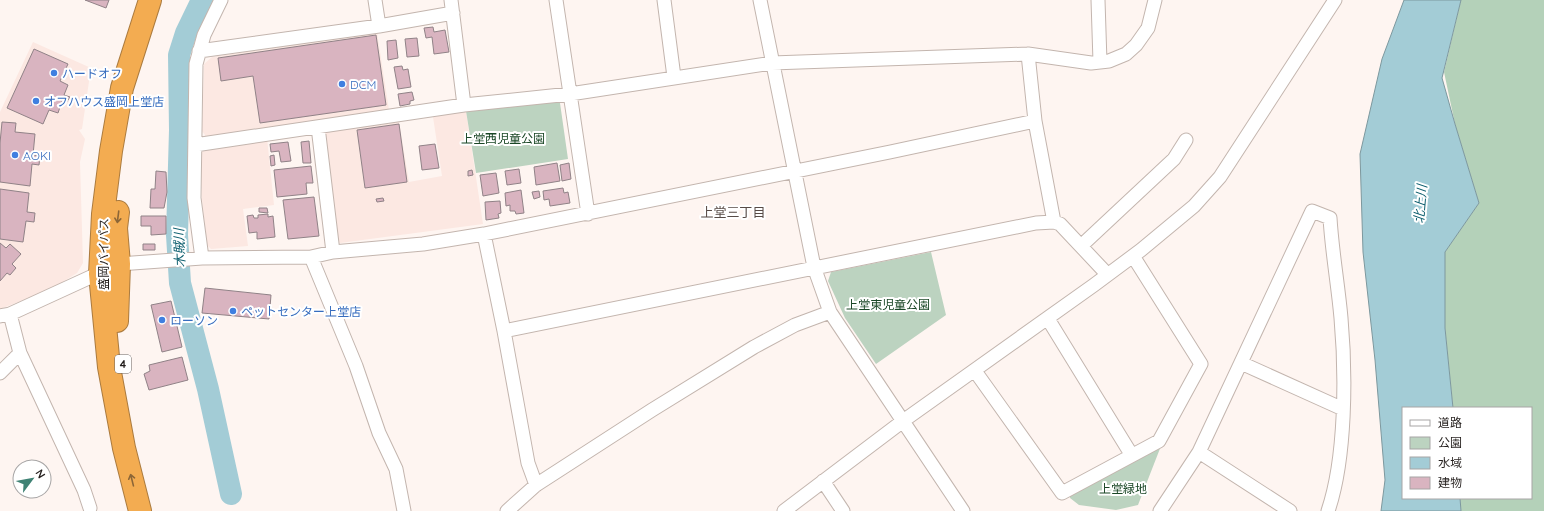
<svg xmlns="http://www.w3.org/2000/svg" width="1544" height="511" viewBox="0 0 1544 511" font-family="Quicksand,'Noto Sans JP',sans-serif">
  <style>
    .commercial { fill: #fce8e2 }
    .green { fill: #bcd3c0 }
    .forest { fill: #b4d1b9 }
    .water { fill: #a3ccd6; stroke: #7d989e }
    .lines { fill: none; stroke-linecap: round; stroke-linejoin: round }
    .river { stroke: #a3ccd6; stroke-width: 22 }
    .building { fill: #d9b4c0; stroke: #908287 }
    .street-casing { stroke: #c3b5ae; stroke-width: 15 }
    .highway-casing { stroke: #ab7b3f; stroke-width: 24 }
    .street { stroke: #fff; stroke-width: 13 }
    .highway { stroke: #f3ac51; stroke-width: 22 }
    .oneway { stroke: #8c6637 }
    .shop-dot { fill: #3f7fe0; stroke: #fff; stroke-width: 1.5 }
    .labels { text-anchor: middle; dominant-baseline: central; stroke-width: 4; stroke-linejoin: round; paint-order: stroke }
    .shield { fill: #fff; stroke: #666261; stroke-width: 1 }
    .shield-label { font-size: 11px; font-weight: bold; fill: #241f1d }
    .shop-label { font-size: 12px; fill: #366cbe; stroke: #fff; text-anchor: start }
    .park-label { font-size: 12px; fill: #194625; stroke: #fff }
    .street-label { font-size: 12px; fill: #241f1d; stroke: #fff }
    .water-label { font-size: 13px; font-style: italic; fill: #0b5d6d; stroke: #fff }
    .neighbourhood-label { font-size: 13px; fill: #574b46; stroke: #fff }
  </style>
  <rect width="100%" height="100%" fill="#fef5f1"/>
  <!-- commercial -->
  <path class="commercial" d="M377 32 389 110 391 122 399 121 409 182 442 176 433 117 466 111 483 224 340 243 338 242 323 121 266 128 274 205 243 209 248 246 211 249 207 245 202 199 201 153 205 149V135L202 131 204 64 212 57Z
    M33 42 91 68 82 129 79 130 85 139 80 162 83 263 77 273 50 290 0 309V112Z"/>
  <!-- green -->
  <path class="green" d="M556 99 560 103 568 159 476 173 466 111Z
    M931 252 946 315 876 364 845 318 828 281 831 272Z
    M1161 446 1138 505 1116 510 1079 505 1070 498V495Z"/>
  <!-- forest -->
  <path class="forest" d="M1461 0H1544V511H1461L1460 498H1531V408H1453L1445 328V252L1479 203 1455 124 1444 72Z"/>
  <!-- water -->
  <path class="water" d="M1404 0H1461L1442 78 1455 124 1479 203 1445 252V328L1453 408H1403V498H1460L1461 511H1381L1385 480 1375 360 1363 252 1360 154 1382 59Z"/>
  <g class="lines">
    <!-- river -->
    <path class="river" d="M202 0 186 33 179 55 180 130 177 235 180 283 208 389 231 494"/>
  </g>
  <!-- building -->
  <path class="building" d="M85 0H109L106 8Z
    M433 27 434 32 445 30 449 52 434 54 432 37 426 38 424 28Z
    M376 35 386 105 260 123 253 76 221 81 218 58Z
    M417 38 419 56 407 57 405 39Z
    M396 40 398 58 388 60 387 41Z
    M34 49 68 64 60 81 68 85 64 95 70 97 66 103 62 101 58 113 49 110 43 124 7 108Z
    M402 66 403 70 408 69 411 87 398 89 394 67Z
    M412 92 414 100 410 101V104L400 106 398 94Z
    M2 122 16 123 15 132 35 134 33 155 40 156 39 165 32 164 30 186 0 182V143Z
    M399 124 407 182 365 188 357 130Z
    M309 141 311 163H303L301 142Z
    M288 142 291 161 281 162 279 151 271 152 270 144Z
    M435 144 439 168 422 170 419 146Z
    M274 155 275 165 271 166 270 156Z
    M557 163 560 181 536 185 534 167Z
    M569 163 571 179 562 181 560 165Z
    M311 166 313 183H306L307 194 277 197 274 170Z
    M519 169 521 183 507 185 505 171Z
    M472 170 473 175 468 176V171Z
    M156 171 166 172 167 192 164 208H150L151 189H155Z
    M496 173 499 193 483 196 480 175Z
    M563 188 564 193 568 192 570 203 550 206 549 199 544 200 543 191Z
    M0 189 29 193 27 212 35 213 34 222 26 221 23 242 0 239Z
    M521 190 524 213 516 214 515 211H510V205L506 206 505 193Z
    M539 191 540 197 534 199 532 192Z
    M314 197 319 236 288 239 283 200Z
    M383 198 384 201 377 202 376 199Z
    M500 201 501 213 498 214 499 218 486 220 485 202Z
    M259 208H267L268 213 259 212Z
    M268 214V217L273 216 275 237 257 239V232L249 233 247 216 253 215 254 218H258V215Z
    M141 216H166V234L151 235V226H141Z
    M0 243 6 248 10 244 21 254 12 264 16 268 10 275 7 273 0 281Z
    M143 244H155V250H143Z
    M205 288 271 295 269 319 202 313Z
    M171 301 182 347 162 352 151 305Z
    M182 357 188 380 149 390 144 374 150 371 149 365Z"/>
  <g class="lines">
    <!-- street casing -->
    <g class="street-casing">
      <path id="street" d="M375 0 379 26
        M451 0 464 105
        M556 0 588 214
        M664 0 674 77
        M760 0 814 267 830 312 963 511
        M1098 0 1100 62
        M199 51 379 26 453 13
        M1028 54 1035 121 1054 222
        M318 127 333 252
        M195 145 464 105 570 94 772 63 1028 54 1091 63 1109 61 1126 54 1136 45 1148 28 1155 0
        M484 234 504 331 528 463 536 485
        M1081 246 1174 159 1186 140
        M311 257 356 366 379 433 396 469 404 511
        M202 258 194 198 196 64 204 35 221 0
        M10 314 20 353 84 490 90 508
        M0 316 10 314 119 264 202 258 311 257 333 252 423 244 484 234 890 152 1035 121
        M1048 319 1131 454
        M504 331 1036 223 1054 222 1060 224 1107 274
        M1241 363 1343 409
        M975 371 1062 493 1159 441 1201 364 1133 256
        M0 373 20 353
        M1199 452 1290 511
        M823 481 843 511
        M507 511 536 485 652 410 754 347 795 325 830 312
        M784 511 903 421 1094 285 1141 250 1194 206 1220 177 1335 0
        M1160 511 1199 452 1312 211 1330 218C1332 252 1338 284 1341 318 1346 374 1346 458 1328 511"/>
    </g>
    <!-- highway casing -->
    <g class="highway-casing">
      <path id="highway" d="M117 321 119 264 116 228 118 212
        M140 511 124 448 109 367 100 274 103 214 111 151 122 88 150 0"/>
    </g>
    <!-- street -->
    <use href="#street" class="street"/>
    <!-- highway -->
    <use href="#highway" class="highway"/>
  </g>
  <!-- one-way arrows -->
  <defs><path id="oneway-shaft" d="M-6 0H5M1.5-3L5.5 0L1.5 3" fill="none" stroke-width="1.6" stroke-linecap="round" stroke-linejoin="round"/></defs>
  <g class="oneway">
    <use href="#oneway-shaft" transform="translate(118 217) rotate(97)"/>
    <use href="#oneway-shaft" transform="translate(132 480) rotate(-104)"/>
  </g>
  <!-- markers -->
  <g class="shop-dot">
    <circle cx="54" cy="73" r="4"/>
    <circle cx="342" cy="84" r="4"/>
    <circle cx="36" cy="101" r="4"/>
    <circle cx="15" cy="155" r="4"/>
    <circle cx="233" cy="311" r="4"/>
    <circle cx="162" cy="320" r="4"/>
  </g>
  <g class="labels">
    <!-- shield labels -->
    <rect class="shield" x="115" y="355" width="16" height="18" rx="3"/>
    <g class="shield-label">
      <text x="123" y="364">4</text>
    </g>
    <!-- shop labels -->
    <g class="shop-label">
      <text x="62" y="73">ハードオフ</text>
      <text x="350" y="84">DCM</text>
      <text x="44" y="101">オフハウス盛岡上堂店</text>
      <text x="23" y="155">AOKI</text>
      <text x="241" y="311">ペットセンター上堂店</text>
      <text x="170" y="320">ローソン</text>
    </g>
    <!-- park labels -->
    <g class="park-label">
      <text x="503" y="138">上堂西児童公園</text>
      <text x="888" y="304">上堂東児童公園</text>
      <text x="1123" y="488">上堂緑地</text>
    </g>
    <!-- street labels -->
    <g class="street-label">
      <text transform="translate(103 254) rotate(-90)">盛岡バイパス</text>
    </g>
    <!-- water labels -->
    <g class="water-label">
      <text transform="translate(1420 204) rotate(-85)">北上川</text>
      <text transform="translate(179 248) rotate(-92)">木賊川</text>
    </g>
    <!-- neighbourhood labels -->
    <g class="neighbourhood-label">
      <text x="733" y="212">上堂三丁目</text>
    </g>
  </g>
  <!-- legend -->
  <rect x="1402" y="407" width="130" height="92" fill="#ffffff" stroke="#a7a5a5"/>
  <rect x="1410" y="420" width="20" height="6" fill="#ffffff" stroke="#a7a5a5"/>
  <text x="1438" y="427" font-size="12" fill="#241f1d">道路</text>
  <rect x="1410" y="437" width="20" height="12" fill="#bcd3c0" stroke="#a7a5a5"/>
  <text x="1438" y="447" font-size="12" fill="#241f1d">公園</text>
  <rect x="1410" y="457" width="20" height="12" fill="#a3ccd6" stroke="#a7a5a5"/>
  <text x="1438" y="467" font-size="12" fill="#241f1d">水域</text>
  <rect x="1410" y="477" width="20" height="12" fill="#d9b4c0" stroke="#a7a5a5"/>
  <text x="1438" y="487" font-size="12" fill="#241f1d">建物</text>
  <!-- north arrow -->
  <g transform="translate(32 479) rotate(58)"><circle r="19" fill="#ffffff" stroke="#a7a5a5"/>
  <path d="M0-3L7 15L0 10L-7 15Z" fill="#3f8274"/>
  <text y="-6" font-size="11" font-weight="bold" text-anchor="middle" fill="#241f1d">N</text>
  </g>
</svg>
